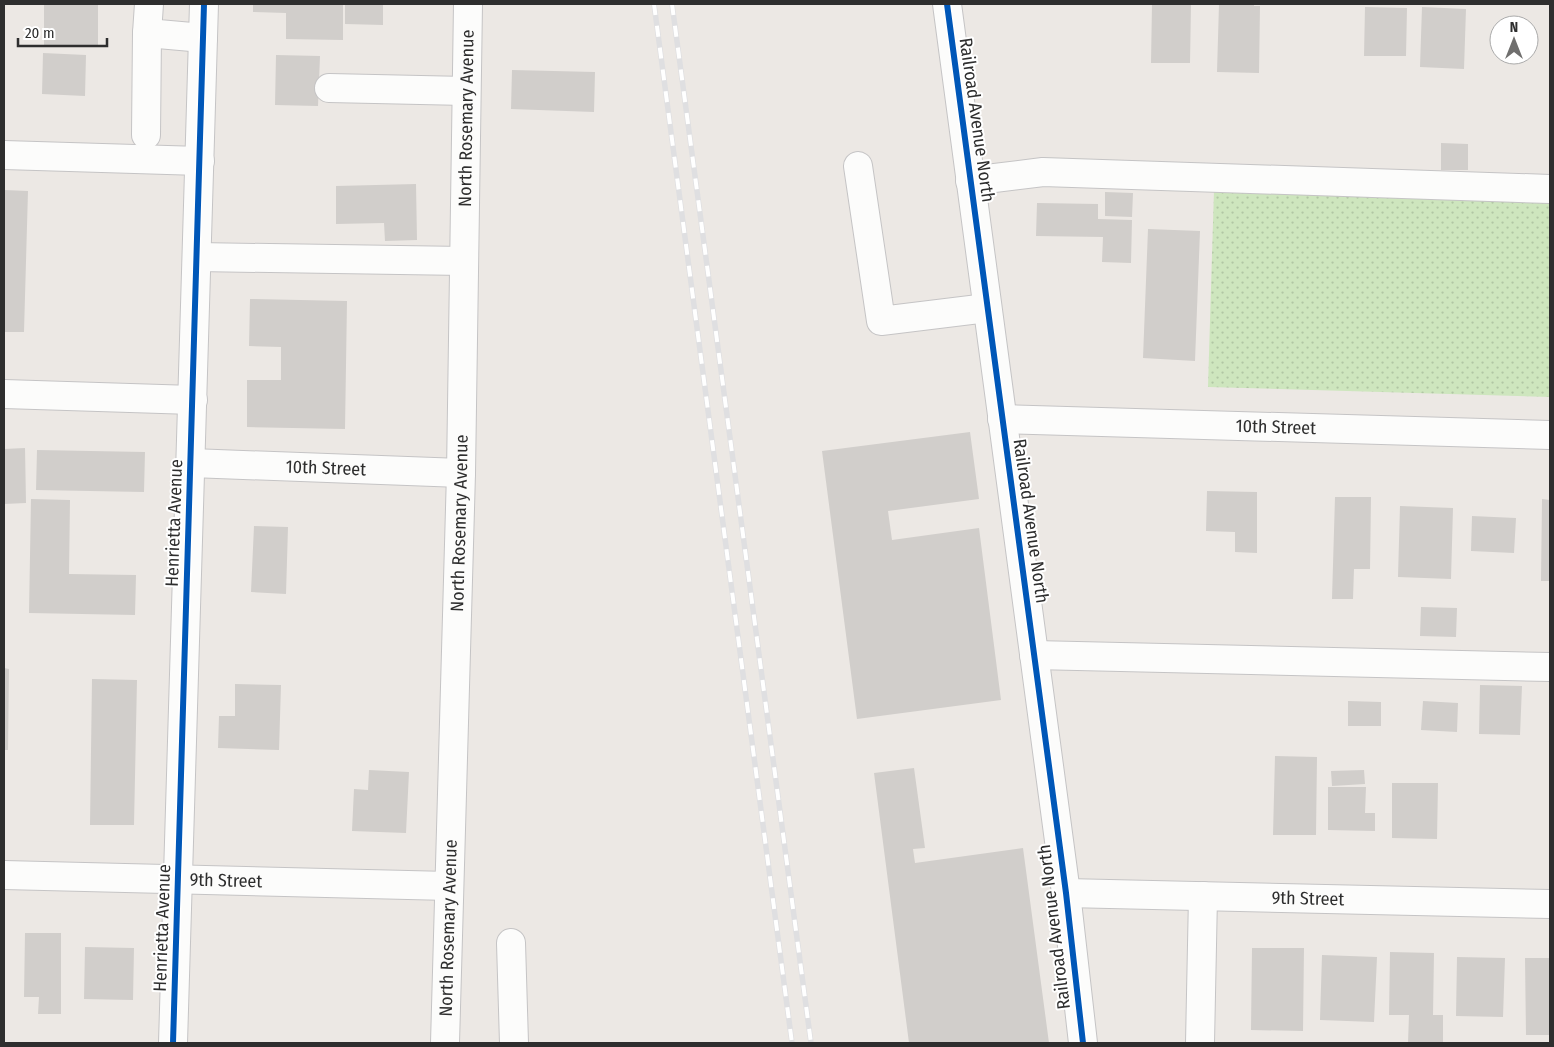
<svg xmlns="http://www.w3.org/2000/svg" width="1554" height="1047" viewBox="0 0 1554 1047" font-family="'Fira Sans Condensed',sans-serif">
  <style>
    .grass { fill: url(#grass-dots) }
    .building { fill: #d1cecb }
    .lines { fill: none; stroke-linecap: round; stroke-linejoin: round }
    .minor-casing { stroke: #c5c4c5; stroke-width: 30 }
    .minor { stroke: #fcfcfb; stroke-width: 28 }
    .rail-casing { stroke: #dfdfe1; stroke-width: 5.5 }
    .rail { stroke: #fff; stroke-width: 4; stroke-dasharray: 11; stroke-linecap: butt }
    .cycleway-casing { stroke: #fff; stroke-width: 9 }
    .cycleway { stroke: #0057b8; stroke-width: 6 }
    .labels { text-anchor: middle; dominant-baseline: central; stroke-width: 4; stroke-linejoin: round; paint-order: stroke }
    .street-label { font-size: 18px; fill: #2e2e2e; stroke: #fff }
  </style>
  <defs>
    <pattern id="grass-dots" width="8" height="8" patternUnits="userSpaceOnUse" patternTransform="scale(1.25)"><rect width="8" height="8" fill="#cee6be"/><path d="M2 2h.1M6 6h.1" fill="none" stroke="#b1c6a4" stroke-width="1.8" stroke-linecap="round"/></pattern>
  </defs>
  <rect width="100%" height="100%" fill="#ece8e4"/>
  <!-- grass -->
  <path class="grass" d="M1214 190 1550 200V397L1208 387Z"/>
  <!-- building -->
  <path class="building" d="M44 4H98V47H44Z
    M253 4H343V40L286 39V13L253 12Z
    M345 4H383V25L345 24Z
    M1152 4H1191L1190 63H1151Z
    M1219 4H1254V6H1260L1259 73 1217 72Z
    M1365 7 1407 8 1406 56H1364Z
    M1422 7 1466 9 1464 69 1420 67Z
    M43 53 86 55 85 96 42 94Z
    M276 55 320 56 318 106 275 105Z
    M512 70 595 72 594 112 511 109Z
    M1441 143 1468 144V170H1441Z
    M416 184 417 240 385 241 384 223 336 224V186Z
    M4 190 28 191 24 332H4Z
    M1105 192 1133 193 1132 217 1105 216Z
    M1037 203 1098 204V219L1132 220 1131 263 1102 262 1103 237 1036 236Z
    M1148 229 1200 231 1195 361 1143 358Z
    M250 299 347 301 345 429 247 427V380H281V347L249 346Z
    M970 432 979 499 888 511 892 540 979 528 1001 700 857 719 822 451Z
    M25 448 26 503 4 504V449Z
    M37 450 145 452 144 492 36 490Z
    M1207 491 1257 492V553L1235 552V532L1206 531Z
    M1335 497H1371L1370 569H1354L1353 599H1332Z
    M31 499 70 500 69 574 136 575 135 615 29 613Z
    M1542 499 1550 500V581H1541Z
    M1400 506 1453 508 1451 579 1398 577Z
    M1472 516 1516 518 1514 553 1471 551Z
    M254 526 288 527 286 594 251 592Z
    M1421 607 1457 608 1456 637 1420 636Z
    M4 668 9 669 8 750H4Z
    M92 679 137 680 134 825H90Z
    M235 684 281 685 279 750 218 748 219 716H235Z
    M1480 685 1522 686 1520 735 1479 734Z
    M1348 701 1381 702V726H1348Z
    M1423 701 1458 703 1457 732 1421 730Z
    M1275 756 1317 757 1316 835H1273Z
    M914 768 925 848 913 849 915 863 1023 848 1049 1043H909L874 773Z
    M369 770 409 772 406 833 352 831 354 789 368 790Z
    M1364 770 1365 784 1332 786 1331 771Z
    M1392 783H1438L1437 839 1392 838Z
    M1328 787H1366L1365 813H1375V831L1328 830Z
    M25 933H61V1014H38L39 997H24Z
    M85 947 134 948 133 1000 84 999Z
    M1252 948H1304L1303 1031 1251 1030Z
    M1390 952 1434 953 1433 1015H1443V1043H1408L1409 1015H1389Z
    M1322 955 1377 957 1374 1022 1320 1020Z
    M1457 957 1505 958 1503 1017 1456 1016Z
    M1525 958H1550V1035H1526Z"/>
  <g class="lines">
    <!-- minor casing -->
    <g class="minor-casing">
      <g id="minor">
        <path d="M149 4 147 33 203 38"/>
        <path d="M947 4 1066 893 1083 1043"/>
        <path d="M329 88 466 91"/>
        <path d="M146 135 147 33"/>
        <path d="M4 155 200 161"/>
        <path d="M858 166 881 321 987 308"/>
        <path d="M970 181 1043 172 1550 189"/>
        <path d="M197 257 464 261"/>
        <path d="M4 394 193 400"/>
        <path id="s1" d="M1002 419 1550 435"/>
        <path id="s2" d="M191 463 461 473"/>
        <path d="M1034 655 1550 667"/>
        <path id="s3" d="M4 875 449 886"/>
        <path id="s4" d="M1066 893 1550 904"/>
        <path d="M511 943 514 1043"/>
        <path d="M173 1043 204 4"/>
        <path id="s5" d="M445 1043 461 473 468 4"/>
        <path d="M1200 1043 1203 896"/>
      </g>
    </g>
    <!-- minor -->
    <use href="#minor" class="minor"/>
    <!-- rail casing -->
    <g class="rail-casing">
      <path id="rail" d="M654 4 792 1043
        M672 4 811 1043"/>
    </g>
    <!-- rail -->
    <use href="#rail" class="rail"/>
    <!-- cycleway casing -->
    <g class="cycleway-casing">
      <path id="cycleway" d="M947 4 1066 893 1083 1043
        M173 1043 204 4"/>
    </g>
    <!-- cycleway -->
    <use href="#cycleway" class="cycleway"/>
  </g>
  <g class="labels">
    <!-- street labels -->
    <g class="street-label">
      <text stroke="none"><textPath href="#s5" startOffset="925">North Rosemary Avenue</textPath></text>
      <text transform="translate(977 120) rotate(82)">Railroad Avenue North</text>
      <text stroke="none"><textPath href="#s1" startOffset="274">10th Street</textPath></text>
      <text stroke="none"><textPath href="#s2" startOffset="135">10th Street</textPath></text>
      <text transform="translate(1031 521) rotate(82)">Railroad Avenue North</text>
      <text transform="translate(174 523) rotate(-88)">Henrietta Avenue</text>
      <text stroke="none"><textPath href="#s5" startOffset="520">North Rosemary Avenue</textPath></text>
      <text stroke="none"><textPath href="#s3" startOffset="222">9th Street</textPath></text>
      <text stroke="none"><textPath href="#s4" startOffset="242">9th Street</textPath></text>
      <text transform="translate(1054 927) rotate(-97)">Railroad Avenue North</text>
      <text transform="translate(162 928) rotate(-88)">Henrietta Avenue</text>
      <text stroke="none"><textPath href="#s5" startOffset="115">North Rosemary Avenue</textPath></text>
    </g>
  </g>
  <!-- border -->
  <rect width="1554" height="1047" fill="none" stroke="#2e2e2e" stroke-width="10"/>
  <!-- north arrow -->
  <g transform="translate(1514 40)"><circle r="24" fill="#ffffff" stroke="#ababab"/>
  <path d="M0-4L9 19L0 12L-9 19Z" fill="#706f6e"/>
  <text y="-8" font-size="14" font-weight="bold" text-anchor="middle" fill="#2e2e2e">N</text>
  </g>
  <!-- scale -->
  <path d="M18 38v8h89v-8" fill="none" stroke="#2e2e2e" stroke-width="2.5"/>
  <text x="25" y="38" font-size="15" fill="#2e2e2e" stroke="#ffffff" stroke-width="4" paint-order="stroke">20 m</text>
</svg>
